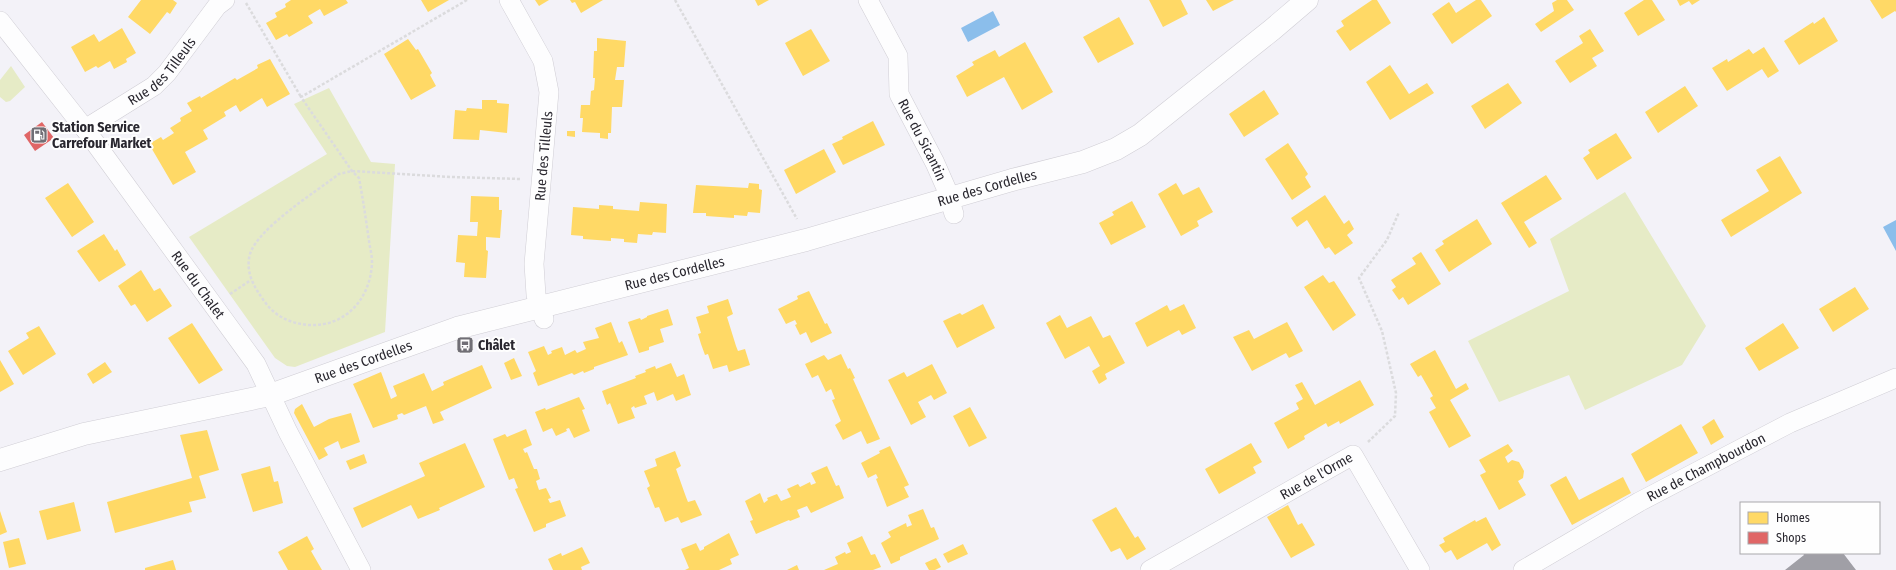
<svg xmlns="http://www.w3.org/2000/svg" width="1896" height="570" viewBox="0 0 1896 570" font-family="'Fira Sans Condensed',sans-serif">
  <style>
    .green { fill: #e6ebc6 }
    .water { fill: #8bbeeb }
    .homes { fill: #ffd966 }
    .shops { fill: #e06666 }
    .building { fill: #a09fa6 }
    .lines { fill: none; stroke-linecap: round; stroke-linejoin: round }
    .street-casing { stroke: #d0ced5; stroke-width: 20 }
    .secondary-casing { stroke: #d0ced5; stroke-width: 23 }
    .path { stroke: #dbdbdd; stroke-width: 2.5; stroke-dasharray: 3 2; stroke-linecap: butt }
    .street { stroke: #fdfdfe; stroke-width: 19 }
    .secondary { stroke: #fdfdfe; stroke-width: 22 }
    .labels { text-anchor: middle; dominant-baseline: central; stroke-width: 4; stroke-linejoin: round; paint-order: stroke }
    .street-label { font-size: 14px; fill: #29272f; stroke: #fefefe }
    .poi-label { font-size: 14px; font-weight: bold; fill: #29272f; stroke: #fefefe; text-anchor: start }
  </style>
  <rect width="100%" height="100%" fill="#f3f2f8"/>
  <!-- green -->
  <path class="green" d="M11 66 25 87 10 101 6 102 0 97V80Z
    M329 88 371 162 395 164 385 332 295 367 287 366 275 358 189 237 327 154 294 104Z
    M1625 192 1706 326 1682 365 1585 410 1569 375 1499 402 1468 341 1569 291 1550 239Z"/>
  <!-- water -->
  <path class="water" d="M993 11 1000 25 968 42 961 28Z
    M1896 220V251L1883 227Z"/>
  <!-- homes -->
  <path class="homes" d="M141 0H173L177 3 170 14 167 12 150 34 128 17Z
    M291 0H346L348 3 324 16 320 9 308 16 313 23 289 37 287 34 276 40 266 23 277 17 275 13 286 7 285 4Z
    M421 0H449L428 12Z
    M535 0H549L539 6Z
    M570 0H603L581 13 575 2 572 3Z
    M755 0H769L758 6Z
    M1149 0H1181L1188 14 1163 27Z
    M1206 0H1234L1213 11Z
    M1372 0H1377L1391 23 1350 51 1336 31 1344 26 1341 21Z
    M1476 0H1481L1492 16 1452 44 1432 14 1449 2 1456 13Z
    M1557 0H1567L1574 10 1541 32 1535 24 1554 11 1552 3Z
    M1644 0H1652L1665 20 1638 36 1624 13Z
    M1677 0H1700L1692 5 1689 1 1680 6Z
    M1870 0H1896V12L1895 11 1882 19Z
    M1119 17 1134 44 1098 63 1083 37Z
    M1824 17 1838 41 1799 65 1784 41 1813 22 1814 24Z
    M122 28 136 53 126 59 127 62 114 69 110 61 98 68 96 66 85 72 71 47 94 34 99 42Z
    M811 29 830 61 803 76 785 43Z
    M1590 29 1604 51 1592 58 1597 66 1570 83 1555 61 1583 43 1579 36Z
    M597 38 626 41 624 67H617L615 80H624L622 107H612L611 133H608V139L600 138V133L582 132 583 118H580L581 105H590L591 91 594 90 595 78H593L594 51H597Z
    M408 39 416 50 418 49 432 73 430 75 436 86 411 100 384 54Z
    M1025 42 1053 92 1022 110 1004 77 967 97 956 76 974 65 972 62 995 50 999 57Z
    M1764 47 1779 71 1768 78 1762 69 1727 91 1712 68 1727 59 1728 62 1749 49 1753 54Z
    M270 59 290 94 267 107 262 98 240 112 236 105 224 112 226 116 203 130 208 139 185 152 196 172 173 185 149 144 161 137 163 140 174 133 170 128 181 121 180 118 192 111 187 103 200 96 201 98 235 78 237 80 258 68 257 65Z
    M1390 65 1409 94 1427 83 1434 93 1390 120 1366 82Z
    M1508 83 1522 103 1485 129 1471 106Z
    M1685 86 1698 106 1658 133 1645 112Z
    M1264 90 1279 114 1244 137 1229 114Z
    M482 100H497V103L509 104 507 133 480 130 479 140 453 139 455 110 466 111 467 108 482 109Z
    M873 121 885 145 843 165 832 144 843 139 842 137Z
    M567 131H575V137L567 136Z
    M1616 133 1632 158 1597 180 1583 158 1590 153 1588 150Z
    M1288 143 1308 174 1305 177 1311 187 1292 200 1265 159Z
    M824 149 836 172 796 194 784 170Z
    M1780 156 1802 193 1731 237 1721 220 1769 191 1756 170Z
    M1546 175 1562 199 1524 222 1537 243 1529 248 1501 203Z
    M68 183 94 222 72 237 45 198Z
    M749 183 759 184V189L762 190 760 213 748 212 747 216 734 215V218L706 216V213H693L696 185 748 188Z
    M1176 183 1183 195 1199 187 1213 212 1197 221 1199 226 1181 236 1158 194Z
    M1325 195 1344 224 1349 220 1354 229 1347 235 1353 243 1335 255 1329 247 1325 249 1307 220 1297 227 1291 218Z
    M471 196 499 197V210H502L500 238 486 237V250L488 251 486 278 464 277 465 263 456 262 458 235 477 236 478 222H470Z
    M1132 201 1146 227 1111 245 1099 223 1114 215 1112 212Z
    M640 202 667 204 666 233 653 232 652 235 638 234 637 243 624 242V239L611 238V241L583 239V236L571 235 573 207 599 209V205L613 206V209L639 211Z
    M1477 219 1492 244 1449 272 1435 250 1444 244 1442 241Z
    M104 234 115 251 117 249 126 265 99 282 77 251Z
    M1421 252 1441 284 1408 305 1403 297 1399 300 1392 290 1396 287 1391 280 1416 264 1412 258Z
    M141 270 154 291 160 288 172 306 147 322 135 304 131 306 118 286Z
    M1323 275 1329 283 1334 281 1356 315 1333 331 1304 287Z
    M1855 287 1869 309 1833 332 1819 309Z
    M809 291 825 324 827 323 832 333 811 343 806 332 800 335 795 325 797 324 795 320 786 324 778 309 798 299 797 296Z
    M728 299 733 314 727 317 736 346 738 351 745 349 750 365 729 372 727 365 713 369 708 354 705 355 701 344 698 334 701 333 696 317 709 313 707 306Z
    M983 304 995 328 957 348 943 321 960 313 962 315Z
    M1184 304 1196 328 1182 335 1179 330 1147 347 1135 323 1167 305 1170 311Z
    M668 309 673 325 660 329 664 342 649 347V350L639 353 628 322 640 318 641 320 647 317V316Z
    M1060 315 1067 328 1091 316 1103 338 1110 335 1125 363 1105 374 1107 379 1099 384 1092 371 1100 366 1089 346 1065 359 1046 323Z
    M611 322 619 343 622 341 628 355 594 367V369L584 373 583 371 574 375 572 373 538 386 533 373 536 371 528 352 544 346 548 355 552 353 551 351 562 347 565 355 575 350 577 353 586 349 583 342 599 338 595 328Z
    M1287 322 1303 351 1289 358 1286 353 1252 371 1233 337 1249 330 1254 339Z
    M192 323 223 370 199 384 168 338Z
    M1783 323 1799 348 1759 371 1745 348Z
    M39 326 56 354 23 375 8 351 29 338 26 333Z
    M1435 350 1456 389 1466 383 1469 389 1450 400 1471 436 1449 448 1429 412 1436 408 1430 398 1433 396 1421 375 1418 377 1410 364Z
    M841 354 848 369 850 368 855 378 853 379 880 439 867 444 861 431 843 440 835 425 841 421 832 400 835 399 831 389 826 392 818 375 812 378 805 364 824 355 828 360Z
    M514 358 522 376 511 380 504 363Z
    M0 360 14 384 0 392Z
    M105 362 112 372 93 384 87 374Z
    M671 363 677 377 684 374 691 395 676 401 673 394 657 401 654 392 644 396 647 404 635 408 634 406 631 408 635 418 618 424 610 403 607 405 602 391 636 378 635 376 646 372 645 370 655 366 656 369Z
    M932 364 947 393 934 400 931 395 918 402 926 417 911 425 888 380 904 372 907 377Z
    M482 365 492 388 440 412 444 420 433 424 426 406 404 415 402 413 397 415 398 419 373 428 353 384 381 372 391 399 397 396 393 386 424 373 432 391 444 385 443 382Z
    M1360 380 1374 405 1340 424 1339 421 1328 427 1326 423 1304 436 1305 439 1288 449 1274 423 1299 409 1296 403 1303 399 1295 385 1302 382 1315 405Z
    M579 397 585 409 582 410 590 431 574 438 569 428 566 429 567 431 556 436 552 428 543 432 535 412 545 408 546 410Z
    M302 404 314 427 329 419 351 413 360 442 341 449 338 441 324 448 328 455 319 460 294 413 295 409Z
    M970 407 987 438 969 447 953 416Z
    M1714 419 1724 437 1711 445 1702 427Z
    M1681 424 1698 453 1646 482 1631 454Z
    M526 429 532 445 523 449 525 453 527 452 534 469H537L540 479 536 481 539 490 546 488 551 498 548 499 550 503 560 500 566 516 546 524V527L534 532 515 489 518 488 514 478 509 480 493 439 505 434 507 437Z
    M207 430 219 470 199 476 206 498 189 502 192 512 115 533 107 502 192 478 180 435Z
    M465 443 485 487 439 508 440 510 418 519 411 505 362 528 353 508 425 476 419 463Z
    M1251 443 1262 462 1253 467 1256 473 1219 494 1205 469Z
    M1508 444 1513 451 1505 457 1508 463 1512 460 1519 462 1524 471 1523 478 1518 481 1526 495 1499 510 1480 475 1486 472 1479 460Z
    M890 446 909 485 904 487 909 497 887 507 876 479 878 478 876 474 868 478 861 463 880 453 879 451Z
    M675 451 681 466 676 469 686 497 688 502 695 500 702 515 681 523 678 517 665 522 659 507 655 508 647 488 650 486 644 471 657 466 655 459Z
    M364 454 367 463 350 470 346 461Z
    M270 466 274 482 278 481 283 503 253 512 241 474Z
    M827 466 836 486 839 485 844 498 811 513 807 506 797 510 800 517 790 521 789 520 756 534 750 521 753 520 745 501 760 493 764 503 768 500 767 498 777 494 781 501 791 497 787 489 798 484 800 487 810 482 811 485 816 483 811 473Z
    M1566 476 1579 500 1623 477 1631 493 1572 525 1550 485Z
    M74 502 81 531 47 540 39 511Z
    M1288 505 1298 525 1302 523 1315 545 1291 558 1267 517Z
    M1116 507 1135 538 1138 536 1146 549 1127 560 1120 548 1111 552 1092 520Z
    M923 509 931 528 934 527 939 539 900 557V560L891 564 881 543 891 537 888 532 906 523 907 527 912 525 908 515Z
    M0 511 7 532 0 535Z
    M1486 517 1501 545 1492 551 1487 543 1457 560 1451 550 1445 553 1439 545 1445 542 1443 538 1475 520 1476 522Z
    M729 533 739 555 730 559 732 564 719 570H685L689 568 681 549 696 543 700 551 704 549V547Z
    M307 536 314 549 311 551 322 570H288L278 552Z
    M862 536 871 555 875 554 881 567 873 570H824L838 564 835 557 845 552 846 554 851 552 847 543Z
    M19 538 26 564 9 568 3 542Z
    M963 544 968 554 948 563 943 554Z
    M582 547 590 563 581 567 582 570H553L548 559 561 553 562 556Z
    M936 558 941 567 935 570H929L925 563Z
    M173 560 176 570H145V568Z
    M797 565 799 570H787Z"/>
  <!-- shops -->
  <path class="shops" d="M42 122 54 138 35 151 24 135Z"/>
  <!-- building -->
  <path class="building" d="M1803 553H1843L1856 570H1785L1804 555Z"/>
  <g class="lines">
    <!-- street casing -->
    <g class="street-casing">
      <g id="street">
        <path d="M509 0 543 61 549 92 534 264 536 295 544 319"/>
        <path id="s1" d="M868 0 898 56 899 94 935 163 946 188 954 214"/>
        <path id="s2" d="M0 21 85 129 256 364 288 432 361 570"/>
        <path id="s3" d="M85 129 154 86 167 73 217 6 225 0"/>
        <path id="s4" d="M1150 570 1353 455 1420 570"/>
        <path id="s5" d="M1523 570 1639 502 1790 423 1896 378"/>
      </g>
    </g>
    <!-- secondary casing -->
    <g class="secondary-casing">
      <g id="secondary">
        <path id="s6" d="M0 460 84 434 270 395 457 328 806 240 1012 180 1083 162 1116 149 1140 135 1273 29 1307 0"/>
      </g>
    </g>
    <!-- path -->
    <path class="path" d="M467 0 301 97 352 171 359 178C363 199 366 220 369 241 370 248 372 255 372 262 371 298 346 327 309 325 296 324 283 320 273 311 267 306 262 298 258 292 251 281 246 268 250 254 258 228 317 191 339 174L352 171 451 177 521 179
      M675 0 797 219
      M246 3 301 97
      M230 294 251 280
      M1368 442 1395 416 1396 393 1382 331 1359 278 1387 240 1399 212"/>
    <!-- street -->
    <use href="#street" class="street"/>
    <!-- secondary -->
    <use href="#secondary" class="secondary"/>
  </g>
  <!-- icons -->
  <defs>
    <g id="fuel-square" transform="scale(0.9)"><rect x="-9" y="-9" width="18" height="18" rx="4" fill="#706e75" stroke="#fefefe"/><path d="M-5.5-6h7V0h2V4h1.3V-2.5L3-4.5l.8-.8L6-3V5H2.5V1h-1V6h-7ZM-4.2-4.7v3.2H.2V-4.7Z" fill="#fff"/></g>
    <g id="bus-square" transform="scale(0.9)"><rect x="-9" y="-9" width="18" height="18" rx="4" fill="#706e75" stroke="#fefefe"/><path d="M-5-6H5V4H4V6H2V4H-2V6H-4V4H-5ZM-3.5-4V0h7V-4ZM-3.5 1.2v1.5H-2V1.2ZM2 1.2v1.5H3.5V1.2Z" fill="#fff"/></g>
  </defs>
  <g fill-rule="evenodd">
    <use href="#fuel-square" x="39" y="135"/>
    <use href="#bus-square" x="465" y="345"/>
  </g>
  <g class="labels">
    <!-- street labels -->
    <g class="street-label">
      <text stroke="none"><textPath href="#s3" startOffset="97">Rue des Tilleuls</textPath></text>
      <text stroke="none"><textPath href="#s1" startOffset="153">Rue du Sicantin</textPath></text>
      <text transform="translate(544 156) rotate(-85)">Rue des Tilleuls</text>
      <text stroke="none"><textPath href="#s6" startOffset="1025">Rue des Cordelles</textPath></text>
      <text stroke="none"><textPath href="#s6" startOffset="701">Rue des Cordelles</textPath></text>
      <text stroke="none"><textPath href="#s2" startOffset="330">Rue du Chalet</textPath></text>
      <text stroke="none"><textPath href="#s6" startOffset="377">Rue des Cordelles</textPath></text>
      <text stroke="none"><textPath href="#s5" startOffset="210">Rue de Champbourdon</textPath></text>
      <text stroke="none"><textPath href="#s4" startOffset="191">Rue de l'Orme</textPath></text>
    </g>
    <!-- poi labels -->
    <g class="poi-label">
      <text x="52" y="127">Station Service<tspan x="52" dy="16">Carrefour Market</tspan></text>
      <text x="478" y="345">Châlet</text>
    </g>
  </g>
  <!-- legend -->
  <rect x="1740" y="502" width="140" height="52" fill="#fefefe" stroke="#a9a8ab"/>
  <rect x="1748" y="512" width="20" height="12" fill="#ffd966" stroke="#a9a8ab"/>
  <text x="1776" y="522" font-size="12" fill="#29272f">Homes</text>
  <rect x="1748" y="532" width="20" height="12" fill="#e06666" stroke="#a9a8ab"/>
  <text x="1776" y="542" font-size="12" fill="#29272f">Shops</text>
</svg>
